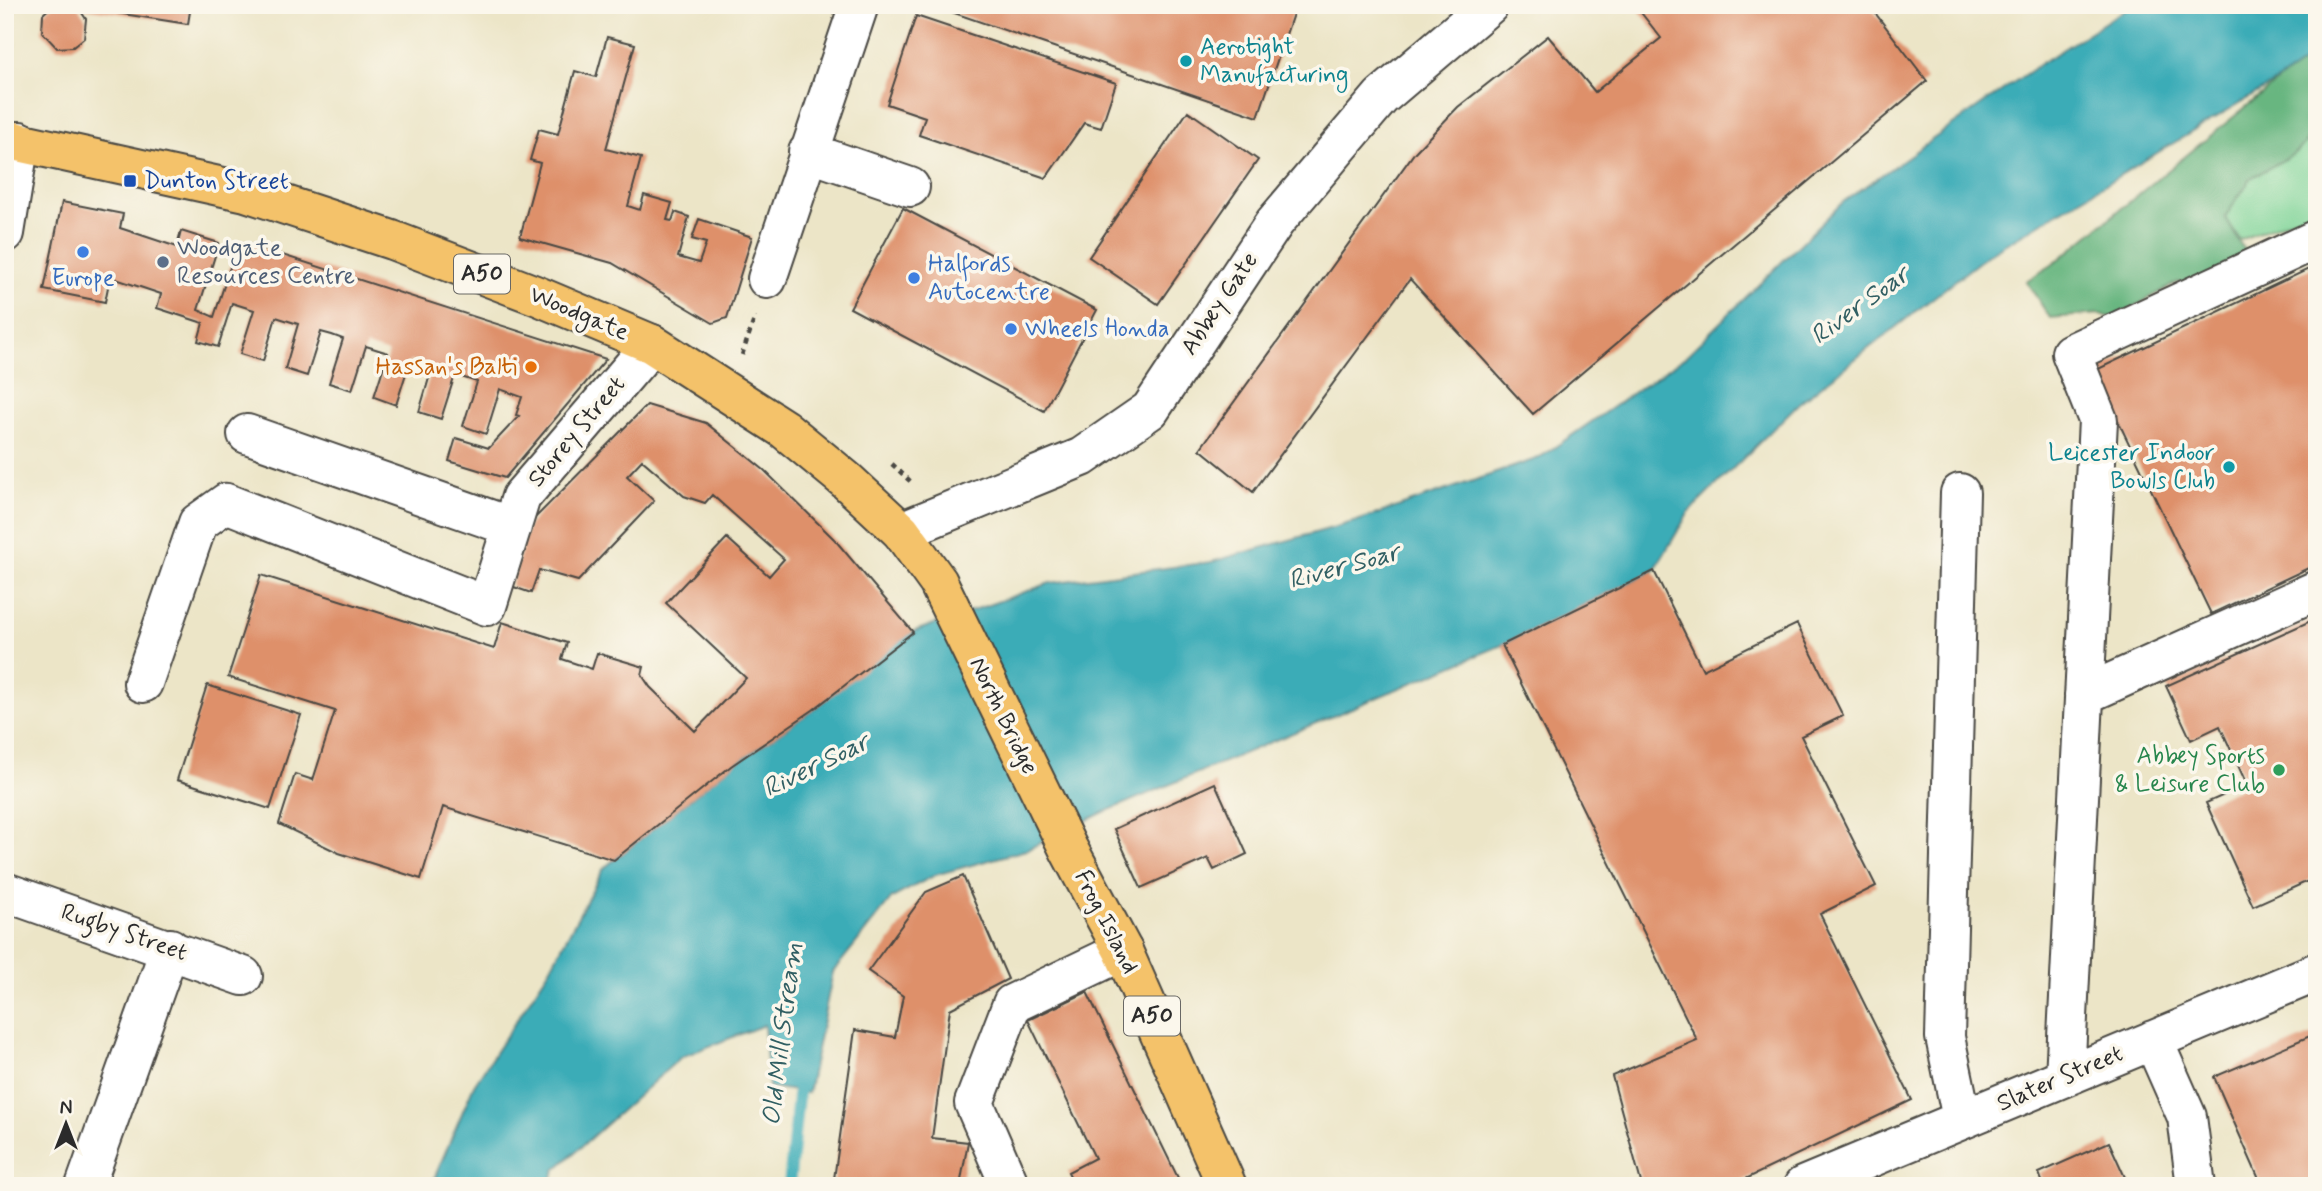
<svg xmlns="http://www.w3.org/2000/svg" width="2322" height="1191" viewBox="0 0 2322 1191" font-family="Mynerve,sans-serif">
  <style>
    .green { fill: #7fd498; stroke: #558062; stroke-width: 2 }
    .forest { fill: #67b680; stroke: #497056; stroke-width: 2 }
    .water { fill: #3bacb7; stroke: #336c71; stroke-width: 2 }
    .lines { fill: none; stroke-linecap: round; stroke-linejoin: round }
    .stream { stroke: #3bacb7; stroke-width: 12 }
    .building { fill: #de906a }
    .minor-casing { stroke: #484742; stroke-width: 42 }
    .major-casing { stroke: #484742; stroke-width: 42 }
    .path { stroke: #484742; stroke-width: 4.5; stroke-dasharray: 5 5; stroke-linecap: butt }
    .minor { stroke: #fff; stroke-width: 38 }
    .major { stroke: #f4c26a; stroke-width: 38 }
    .culture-dot { fill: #0f9aa8; stroke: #fbf7ec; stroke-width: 2.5 }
    .transit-dot { fill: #1a4fb4; stroke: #fbf7ec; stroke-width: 2.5 }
    .shop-dot { fill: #3f7fe0; stroke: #fbf7ec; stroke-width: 2.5 }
    .service-dot { fill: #5c6f8a; stroke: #fbf7ec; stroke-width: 2.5 }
    .food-dot { fill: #e8710a; stroke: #fbf7ec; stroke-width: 2.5 }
    .leisure-dot { fill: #2e9e5b; stroke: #fbf7ec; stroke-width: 2.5 }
    .labels { text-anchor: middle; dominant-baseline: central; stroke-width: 7; stroke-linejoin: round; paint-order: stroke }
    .shield { fill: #fbf7ec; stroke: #696865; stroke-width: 2 }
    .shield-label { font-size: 23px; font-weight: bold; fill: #2b2b2b }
    .culture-label { font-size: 24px; fill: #0d838f; stroke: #fbf7ec; text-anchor: start }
    .transit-label { font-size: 24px; fill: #164399; stroke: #fbf7ec; text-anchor: start }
    .service-label { font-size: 24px; fill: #4e5e75; stroke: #fbf7ec; text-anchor: start }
    .shop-label { font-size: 24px; fill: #366cbe; stroke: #fbf7ec; text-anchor: start }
    .street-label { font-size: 24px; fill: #2b2b2b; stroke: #fbf7ec }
    .food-label { font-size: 24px; fill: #c56008; stroke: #fbf7ec; text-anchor: end }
    .leisure-label { font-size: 24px; fill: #27864d; stroke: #fbf7ec; text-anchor: end }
    .water-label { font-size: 26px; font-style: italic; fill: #315f63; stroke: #fbf7ec }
  </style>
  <rect width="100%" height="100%" fill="#fbf7ec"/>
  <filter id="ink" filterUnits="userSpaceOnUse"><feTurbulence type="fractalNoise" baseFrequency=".0143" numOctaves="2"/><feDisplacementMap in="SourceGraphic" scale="14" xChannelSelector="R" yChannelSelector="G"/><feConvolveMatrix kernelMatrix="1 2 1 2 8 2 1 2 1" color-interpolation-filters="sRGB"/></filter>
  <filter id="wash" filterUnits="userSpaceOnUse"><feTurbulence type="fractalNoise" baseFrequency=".00686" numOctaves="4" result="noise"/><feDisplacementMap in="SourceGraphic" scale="28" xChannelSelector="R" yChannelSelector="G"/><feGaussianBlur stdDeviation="1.57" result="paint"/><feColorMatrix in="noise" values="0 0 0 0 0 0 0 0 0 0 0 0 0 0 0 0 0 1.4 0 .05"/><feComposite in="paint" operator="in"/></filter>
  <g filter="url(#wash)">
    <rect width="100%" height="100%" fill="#ece5c7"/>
    <!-- green -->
    <path class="green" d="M2317 129V209L2240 240 2225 217 2251 178 2297 152Z"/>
    <!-- forest -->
    <path class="forest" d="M2317 53V129L2297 152 2251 178 2225 217 2247 255 2192 285 2178 282 2114 318 2099 314 2050 318 2026 281 2052 265 2280 79Z"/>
    <!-- water -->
    <path class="water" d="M2132 5H2317V53L2280 79 1989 254 1799 403 1689 512 1654 571 1502 645 1102 813 1026 850 935 875 892 898 833 972 808 1093 769 1087 764 1025 681 1057 555 1170 550 1186H431L474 1085 550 969 604 868 731 766 813 710 904 635 1050 583 1211 562 1357 521 1539 458 1685 357 1843 202 2040 64Z"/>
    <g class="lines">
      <!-- stream -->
      <path class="stream" d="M789 1186 800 1076"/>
    </g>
    <g id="blocks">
      <!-- building -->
      <path class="building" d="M53 5 77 6 191 5 188 24 78 7 86 19 84 38 73 47 57 48 42 32 43 14Z
        M931 5H1296L1258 117Z
        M1635 5H1869L1927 81 1533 414 1410 279 1253 492 1200 449 1415 152 1458 107 1548 36 1595 92 1661 38Z
        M916 16 1116 83 1101 128 1084 123 1046 178 919 135 925 117 887 104Z
        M607 37 635 44 606 149 641 158 628 206 640 210 644 195 672 203 667 220 672 221 675 212 689 217 678 257 699 263 706 243 692 239 699 219 752 237 727 318 713 323 612 263 520 237 540 163 530 160 539 129 558 134 575 71 596 77Z
        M1188 111 1258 160 1158 304 1089 257Z
        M62 202 123 214 120 228 177 247 181 231 219 243 198 310 214 317 234 255 245 243 606 359 505 478 449 461 456 438 489 448 519 416 516 415 522 397 500 389 486 434 463 426 477 382 455 375 441 419 419 412 432 368 421 364 410 361 396 405 374 397 388 353 366 346 352 390 329 383 343 339 332 335 321 332 307 376 285 369 298 324 276 317 263 361 240 354 254 310 232 303 218 347 198 341 203 323 157 308 161 294 110 277 105 302 44 290Z
        M903 208 1097 310 1044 411 850 308Z
        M2317 265V564L2211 614 2094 371Z
        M647 405 706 423 764 470 835 540 913 632 813 710 731 766 614 860 443 807 421 879 339 853 279 824 295 774 313 780 335 711 228 677 261 575 494 649 502 622 567 643 562 659 592 669 597 653 644 667 642 675 650 687 695 731 746 678 666 603 727 538 769 576 784 559 712 495 705 503 684 496 642 460 627 476 654 501 578 581 539 570 531 593 511 586 529 524Z
        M1654 571 1703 670 1797 624 1843 716 1801 736 1876 886 1820 914 1912 1100 1731 1186H1642L1612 1076 1697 1040 1502 645Z
        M2317 618V877L2253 906 2206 803 2247 785 2220 726 2191 740 2166 686Z
        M207 685 301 715 270 809 177 780Z
        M1215 783 1247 854 1214 870 1208 858 1141 888 1114 829Z
        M963 876 1008 979 950 1009 932 1138 968 1142 960 1186H833L855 1030 895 1037 903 996 868 971 926 892Z
        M1087 992 1182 1186H1075L1068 1172 1095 1158 1028 1020Z
        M2317 1033V1186H2262L2214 1077Z
        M2109 1142 2129 1186H2044L2039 1173Z"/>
    </g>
  </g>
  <g filter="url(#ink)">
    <use href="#blocks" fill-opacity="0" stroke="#484742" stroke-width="2"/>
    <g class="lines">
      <!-- minor casing -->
      <g class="minor-casing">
        <path id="minor" d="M808 152 910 187
          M5 233 20 141
          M767 279 859 5
          M247 434 512 527
          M1960 493 1945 1037 1962 1119
          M901 531 1082 457 1150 410 1275 222 1381 97 1489 5
          M143 683 198 523 226 503 487 606 521 497 652 344
          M2084 695 2317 590
          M5 892 243 976
          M2153 1040 2187 1117 2196 1186
          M2065 1077 2098 420 2071 353 2317 239
          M85 1186 170 948
          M1010 1186 974 1103 1012 1004 1123 951
          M1803 1186 2317 972"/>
      </g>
      <!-- major casing -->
      <g class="major-casing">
        <path id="major" d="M5 139 246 192 392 240 538 296 652 344 784 429 846 480 901 531 938 582 1069 850 1123 951 1227 1186"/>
      </g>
      <!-- path -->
      <path class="path" d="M742 355 755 317
        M892 464 911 482"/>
      <!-- minor -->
      <use href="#minor" class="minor"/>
      <!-- major -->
      <use href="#major" class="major"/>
    </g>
  </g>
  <!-- markers -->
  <g class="culture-dot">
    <circle cx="1186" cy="61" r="7"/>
    <circle cx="2229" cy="467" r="7"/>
  </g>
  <rect class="transit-dot" x="123" y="174" width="14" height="14" rx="3.5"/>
  <g class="shop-dot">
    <circle cx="83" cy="252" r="7"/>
    <circle cx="914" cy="278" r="7"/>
    <circle cx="1011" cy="329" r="7"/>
  </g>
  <circle class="service-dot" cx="163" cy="262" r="7"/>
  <circle class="food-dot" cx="531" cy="367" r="7"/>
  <circle class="leisure-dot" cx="2279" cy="770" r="7"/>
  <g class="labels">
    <!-- shield labels -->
    <g class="shield">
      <rect x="454" y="254.5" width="56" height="39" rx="5"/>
      <rect x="1124" y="996.5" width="56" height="39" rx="5"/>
    </g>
    <g class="shield-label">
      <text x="482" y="274">A50</text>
      <text x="1152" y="1016">A50</text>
    </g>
    <!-- culture labels -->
    <g class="culture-label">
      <text x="1200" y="47">Aerotight<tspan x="1200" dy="28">Manufacturing</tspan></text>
      <text x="2215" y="453" text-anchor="end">Leicester Indoor<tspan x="2215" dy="28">Bowls Club</tspan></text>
    </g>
    <!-- transit labels -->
    <g class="transit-label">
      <text x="144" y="181">Dunton Street</text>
    </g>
    <!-- service labels -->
    <g class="service-label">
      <text x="177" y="248">Woodgate<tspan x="177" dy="28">Resources Centre</tspan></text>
    </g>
    <!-- shop labels -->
    <g class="shop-label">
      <text x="928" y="264">Halfords<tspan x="928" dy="28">Autocentre</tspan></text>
      <text x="83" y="278" text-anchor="middle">Europe</text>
      <text x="1025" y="329">Wheels Honda</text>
    </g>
    <!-- street labels -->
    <g class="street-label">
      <text transform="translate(1220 304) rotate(-56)">Abbey Gate</text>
      <text transform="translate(579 314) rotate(23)">Woodgate</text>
      <text transform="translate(577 432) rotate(-50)">Storey Street</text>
      <text transform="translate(1003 716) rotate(64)">North Bridge</text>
      <text transform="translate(1106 922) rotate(63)">Frog Island</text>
      <text transform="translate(124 933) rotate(19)">Rugby Street</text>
      <text transform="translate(2060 1079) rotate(-23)">Slater Street</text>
    </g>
    <!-- food labels -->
    <g class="food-label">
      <text x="517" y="367">Hassan's Balti</text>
    </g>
    <!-- leisure labels -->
    <g class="leisure-label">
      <text x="2265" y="756">Abbey Sports<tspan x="2265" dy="28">&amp; Leisure Club</tspan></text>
    </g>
    <!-- water labels -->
    <g class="water-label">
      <text transform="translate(1860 306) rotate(-36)">River Soar</text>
      <text transform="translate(1344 567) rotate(-15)">River Soar</text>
      <text transform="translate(816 766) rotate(-26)">River Soar</text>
      <text transform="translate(783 1034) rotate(-83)">Old Mill Stream</text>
    </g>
  </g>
  <!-- margin -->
  <rect width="2322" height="1191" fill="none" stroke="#fbf7ec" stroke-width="28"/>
  <!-- north arrow -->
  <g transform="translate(66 1124)" stroke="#fbf7ec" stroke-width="5" paint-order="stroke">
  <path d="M0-5L12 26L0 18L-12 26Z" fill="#2b2b2b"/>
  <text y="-10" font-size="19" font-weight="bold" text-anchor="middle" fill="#2b2b2b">N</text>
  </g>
</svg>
